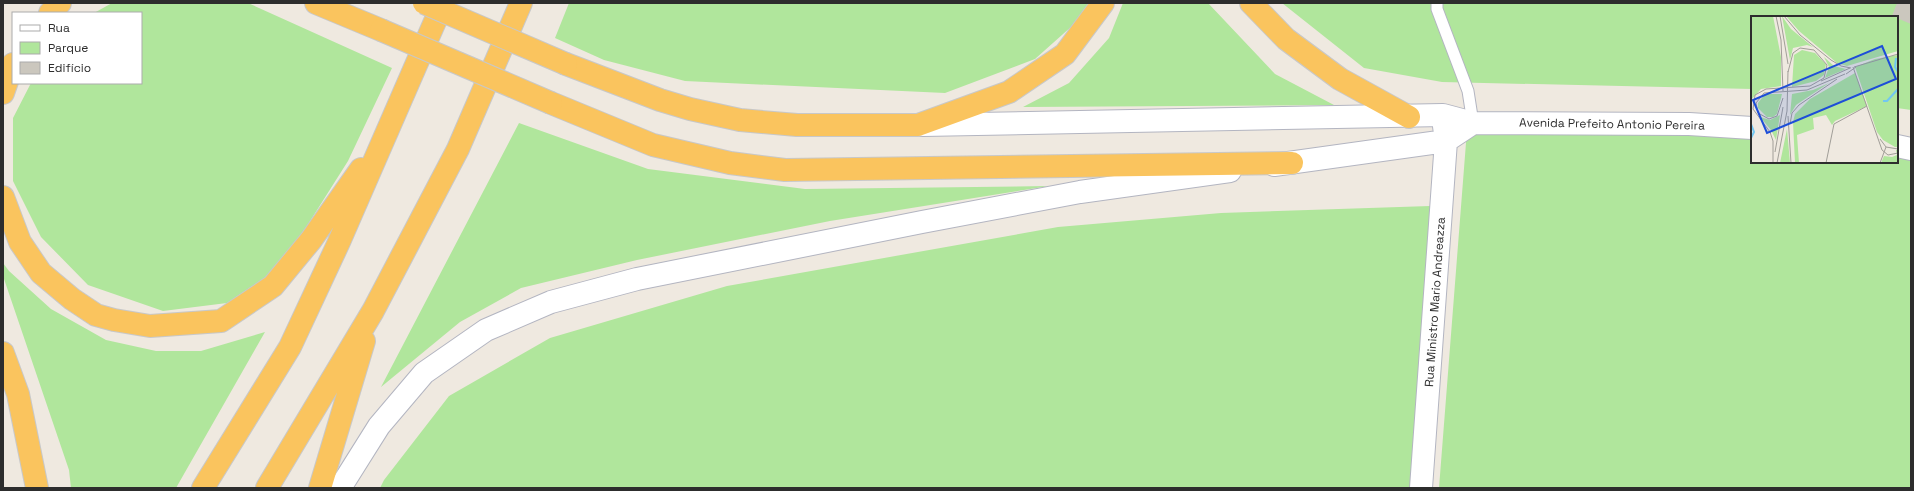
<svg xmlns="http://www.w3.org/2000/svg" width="1914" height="491" viewBox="0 0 1914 491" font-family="'Space Grotesk',sans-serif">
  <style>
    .green { fill: #b0e69c }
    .building { fill: #cbc7be }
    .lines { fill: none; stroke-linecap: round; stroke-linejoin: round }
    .service-casing { stroke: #b3b5c1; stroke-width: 13 }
    .tertiary-casing { stroke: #b3b5c1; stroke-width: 24 }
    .trunk-casing { stroke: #c8c8c8; stroke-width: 24 }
    .service { stroke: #fff; stroke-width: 11 }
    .tertiary { stroke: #fff; stroke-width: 22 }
    .trunk { stroke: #fac45e; stroke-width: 22 }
    .trunk-bridge-casing { stroke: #c8c8c8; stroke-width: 24; stroke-linecap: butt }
    .trunk-bridge { stroke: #fac45e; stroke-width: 22 }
    .labels { text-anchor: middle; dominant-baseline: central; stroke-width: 4; stroke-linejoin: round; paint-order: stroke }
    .street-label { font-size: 12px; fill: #2d2d2d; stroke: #fff }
    .inset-river { fill: none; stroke: #72c7f1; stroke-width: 2 }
    .inset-road { fill: none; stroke: #a19e98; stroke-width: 1 }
    .view { fill: #1d4ed8; fill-opacity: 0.15; stroke: #1d4ed8; stroke-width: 2 }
    .inset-edge { fill: none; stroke: #2d2d2d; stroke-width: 2 }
  </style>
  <rect width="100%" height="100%" fill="#efe9e0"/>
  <!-- green -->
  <path class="green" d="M112 3H248L392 68 348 161 281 267 227 303 163 311 88 285 41 237 13 181V118L31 83H141V13H94Z
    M569 3H1091L1090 10 1035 59 945 93 685 81 604 60 555 38Z
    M1123 3H1208L1275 74 1334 105 1023 107 1069 83 1109 38Z
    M1282 3H1911V110L1897 108V17H1752V89L1442 82 1364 68Z
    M519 123 648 169 805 189 1049 186 830 221 637 260 521 288 460 322 381 387Z
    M1752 129V162H1897V155L1911 158V488H1439L1467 130Z
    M1430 206 1417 488H380L384 480 449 396 550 338 727 286 1058 227 1221 213Z
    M3 263 9 271 51 309 106 340 156 351H201L265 332 176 488H71L69 470 3 276Z"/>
  <!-- building -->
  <path class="building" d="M1897 3H1911V24L1892 16Z"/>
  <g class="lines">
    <!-- service casing -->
    <g class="service-casing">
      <path id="service" d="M1437 3V9L1468 91 1473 123"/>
    </g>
    <!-- tertiary casing -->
    <g class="tertiary-casing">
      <path id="tertiary" d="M923 125 1443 115 1473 123 1689 124 1752 128
        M1897 146 1911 149
        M1274 165 1446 141 1473 123
        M340 488 379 426 424 373 486 330 551 302 637 279 922 222 1080 192 1230 171
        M1421 488 1446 141 1444 126"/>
    </g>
    <!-- trunk casing -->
    <g class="trunk-casing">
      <path id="trunk" d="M316 3 381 30
        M1251 3 1286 39 1340 79 1409 117
        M50 13 60 3
        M566 64 660 100 690 109 740 120 797 125H918L1009 92 1065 54 1103 3
        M3 93 13 64
        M551 103 653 145 730 163 785 170 1292 163
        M3 197 20 242 41 273 72 299 96 315 114 320 150 326 221 321 273 286 311 240 361 169
        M3 353 18 394 37 488
        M203 488 290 347 339 242 443 3
        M267 488 373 311 458 149 521 3
        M320 488 364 341"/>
    </g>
    <!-- service -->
    <use href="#service" class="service"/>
    <!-- tertiary -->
    <use href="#tertiary" class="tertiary"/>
    <!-- trunk -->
    <use href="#trunk" class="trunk"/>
    <!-- trunk-bridge casing -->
    <g class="trunk-bridge-casing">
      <path id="trunk-bridge" d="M424 3 566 64
        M381 30 551 103"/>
    </g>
    <!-- trunk-bridge -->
    <use href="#trunk-bridge" class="trunk-bridge"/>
  </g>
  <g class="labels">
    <!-- street labels -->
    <g class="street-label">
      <text transform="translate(1612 124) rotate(1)">Avenida Prefeito Antonio Pereira</text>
      <text transform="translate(1435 302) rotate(-86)">Rua Ministro Mario Andreazza</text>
    </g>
  </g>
  <!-- overview -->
  <g transform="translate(1751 16)">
    <rect width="147" height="147" fill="#efe9e0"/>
    <path d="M0 0H22L30 41V70L10 73 0 84ZM31 0 40 13 62 31 56 29 42 32 39 44ZM35 0H147V35L96 50 86 47 48 15ZM51 34 64 37 75 48 73 59 65 65 41 71 43 39ZM147 39V131H144L132 124 126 116 104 51 124 43ZM73 41 83 50 95 53 74 62 78 51ZM104 57 116 90 84 105 81 109 75 99 62 102 63 113 46 119 48 147H44L42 106 44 98 59 83ZM78 67 45 89 39 99 41 78 62 74ZM14 78H31L26 98 22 101H16L7 92V87ZM29 99 25 124 20 114 9 101 19 104ZM36 113 39 147H29ZM145 134H147V147H130L133 140 141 141 146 139Z" fill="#b0e69c"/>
    <path class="inset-river" d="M145 42 144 51 147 56M132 85H136L147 73M0 108 3 116 0 122"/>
    <path class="inset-road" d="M25 0 30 24 32 75M29 0 37 48M33 0 49 19 80 44 90 50 100 52M102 51 131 134 137 139 147 137M103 51 147 38M95 58 105 51M70 65 99 52M32 82 26 100 18 103 7 97 5 87 13 77 56 74 94 58M37 100 40 147M39 108 41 97 48 89 86 63M129 123 135 131 147 133M24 136 32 91M22 146V125L19 116 2 93 4 79 15 73 59 70 73 62 76 49 63 34 49 32 42 37 37 56M26 147 36 95 37 55M75 147 83 108 116 90M129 147 135 131"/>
    <path class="view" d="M131 30 145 63 16 117 2 84Z"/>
    <rect width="147" height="147" class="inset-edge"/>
  </g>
  <!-- border -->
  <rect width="1914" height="491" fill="none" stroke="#2d2d2d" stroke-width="8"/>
  <!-- legend -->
  <rect x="12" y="12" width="130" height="72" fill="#ffffff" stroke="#ababab"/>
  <rect x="20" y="25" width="20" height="6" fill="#ffffff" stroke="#ababab"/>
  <text x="48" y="32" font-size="12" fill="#2d2d2d">Rua</text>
  <rect x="20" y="42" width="20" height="12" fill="#b0e69c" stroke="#ababab"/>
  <text x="48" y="52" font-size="12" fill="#2d2d2d">Parque</text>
  <rect x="20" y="62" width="20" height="12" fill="#cbc7be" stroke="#ababab"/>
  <text x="48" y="72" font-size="12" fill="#2d2d2d">Edifício</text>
</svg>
